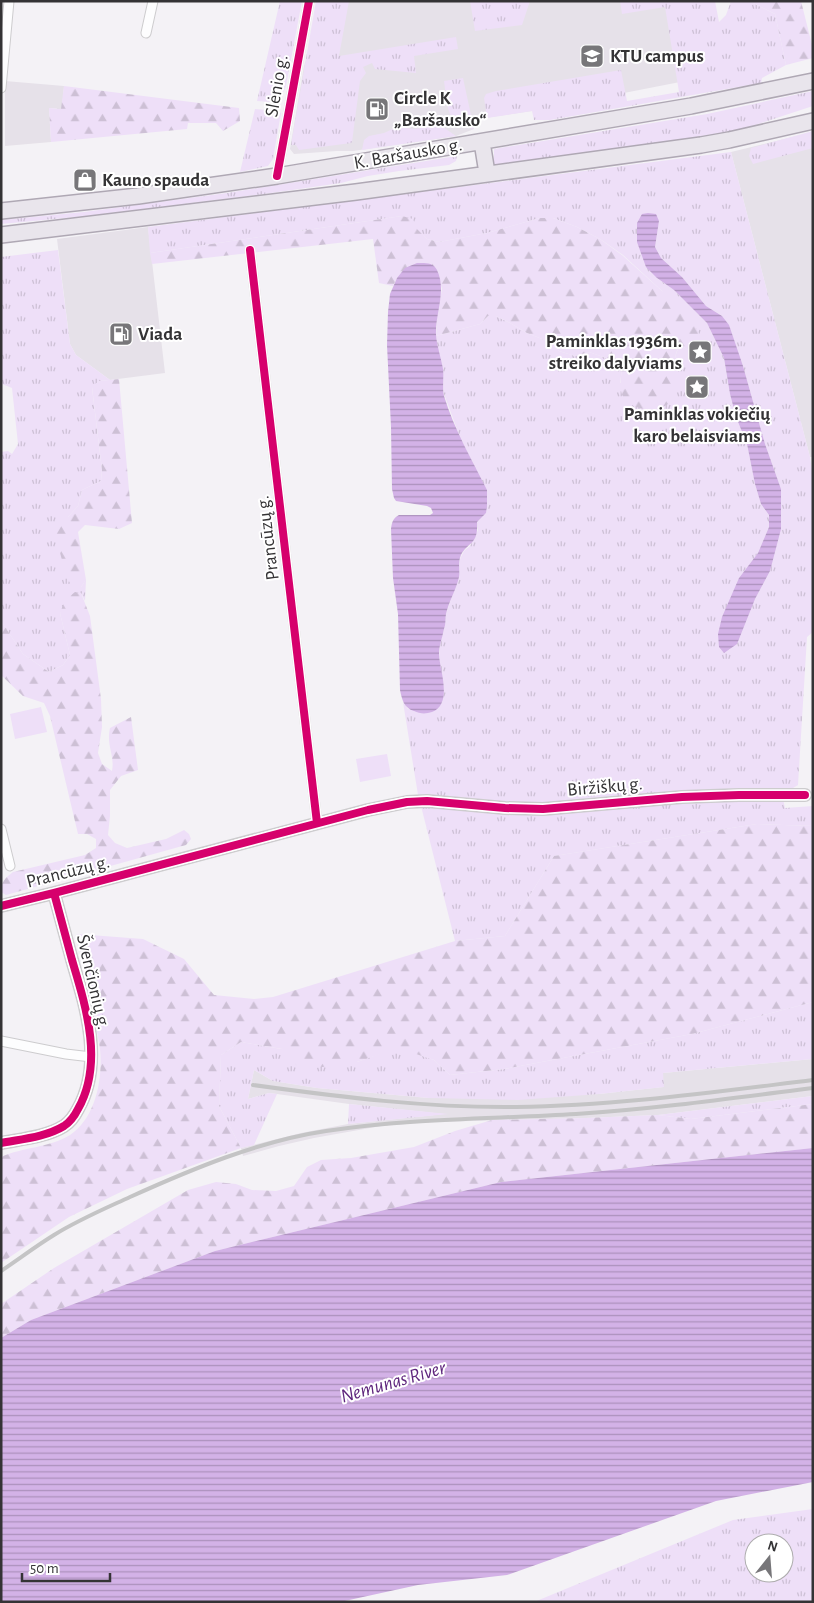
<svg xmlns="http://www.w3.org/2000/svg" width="814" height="1603" viewBox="0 0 814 1603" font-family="'Alegreya Sans',sans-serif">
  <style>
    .built { fill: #e6e1e9 }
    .grass { fill: url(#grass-tufts); fill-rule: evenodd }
    .forest { fill: url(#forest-firs) }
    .pitch { fill: #eedff8 }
    .water { fill: url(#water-rules) }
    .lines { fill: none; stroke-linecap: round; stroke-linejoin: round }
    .minor-casing { stroke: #cdccce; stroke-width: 11 }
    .tertiary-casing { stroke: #cdccce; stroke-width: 14 }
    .primary-casing { stroke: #afa8b4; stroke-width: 18 }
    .minor { stroke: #fdfdfe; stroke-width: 9 }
    .tertiary { stroke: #fdfdfe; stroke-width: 11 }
    .primary { stroke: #e9e5ec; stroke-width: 15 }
    .rail { stroke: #c4c4c5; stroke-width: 4 }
    .cycleway-casing { stroke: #fff; stroke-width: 11 }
    .cycleway { stroke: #d6006c; stroke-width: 8 }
    .labels { text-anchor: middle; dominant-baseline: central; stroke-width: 4; stroke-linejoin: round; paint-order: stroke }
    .poi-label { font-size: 19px; font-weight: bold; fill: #343335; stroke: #fff; text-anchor: start }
    .street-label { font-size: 19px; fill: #343335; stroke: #fff }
    .water-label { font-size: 20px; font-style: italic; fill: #5f267d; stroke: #fff }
  </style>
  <defs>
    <pattern id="grass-tufts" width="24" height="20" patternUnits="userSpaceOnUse" patternTransform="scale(1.25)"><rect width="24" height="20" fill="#eedff8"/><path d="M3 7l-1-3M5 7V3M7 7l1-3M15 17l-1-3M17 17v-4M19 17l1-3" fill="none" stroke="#cdc0d5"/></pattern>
    <pattern id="forest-firs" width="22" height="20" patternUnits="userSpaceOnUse" patternTransform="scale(1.25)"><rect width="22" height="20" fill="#eedff8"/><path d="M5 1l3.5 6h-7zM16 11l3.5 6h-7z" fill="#cdc0d5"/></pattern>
    <pattern id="water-rules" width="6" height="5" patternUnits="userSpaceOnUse" patternTransform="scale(1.25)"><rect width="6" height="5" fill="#d3b2e7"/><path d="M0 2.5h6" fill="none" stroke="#ac91bc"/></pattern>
  </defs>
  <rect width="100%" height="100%" fill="#f4f2f6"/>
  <!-- built -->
  <path class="built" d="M325 1H715L680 82 532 111 471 120 474 129 456 136 353 151H337L294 154 290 149 304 66Z
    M5 81 64 86 62 109 49 108 51 142 5 146Z
    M813 132V457H810L731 152Z
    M148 227 165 373 110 380 76 355 70 344 57 239Z
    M813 1059V1096L658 1115 586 1118 432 1122 381 1126 314 1138 279 1146 243 1156 241 1148 301 1133 348 1124 444 1114 349 1104 277 1094 269 1093 248 1099 254 1070 273 1081 317 1088 429 1098 599 1094 663 1087V1073Z"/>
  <!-- grass -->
  <path class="grass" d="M280 1H302L286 86 284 91 271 102 257 101Z
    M316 1H349L339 56 456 37 458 49 414 56 416 73 375 69 372 63 363 67 366 73 360 81 352 142 351 143 299 150 296 145H291Z
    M470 1H530L522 25 475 31Z
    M620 1H715L719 22 726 15 731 1H749L775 14 786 65 762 78 761 83 550 120H534L532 111 487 118 484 98 486 94 496 91 621 70 627 101 679 92 665 7 622 14Z
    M463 78 474 129C469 128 462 127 458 124 446 116 446 94 444 81Z
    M813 91V106L743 129 666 142 491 165 494 156V149L707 114Z
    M255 109 277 111 281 113 273 159 268 166 240 172Z
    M440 125 456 136 362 150 364 140 369 136 384 133 397 127 414 129Z
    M813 131V148L753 164 749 156 751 148Z
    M731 152 810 457 813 478V632L807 637 798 785 793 788C749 789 704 791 660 794 624 797 587 803 551 804 506 805 462 796 418 795L403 702 408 709 444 692 439 656 440 643 444 630 446 614 459 576V561L464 551 470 546 478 530 477 522 486 513 473 463 461 440 444 394 436 336 480 324 488 316H496L510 323 527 333 547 341 559 351 575 356 589 352 606 358 622 370 620 383 674 374C674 364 674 353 681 345L688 350 694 349 662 291 623 255 600 239 577 227 553 218H540L487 233 439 242 427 239 402 216 150 253 148 227ZM648 213 659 221 655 247 661 258 682 277 706 306 722 316 743 366 765 444 781 489 770 571 755 599 739 578 758 553 769 527V515L761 504 755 484 747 444 736 417 730 394 724 358 707 323 674 290 657 278Z
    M457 156 456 161 449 165 399 171 368 176 341 183 264 194 86 216 1 224V220L84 212 227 193Z
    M58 250 70 344 76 355 110 380 99 381 92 388 102 470 101 481 82 490 78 506 68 517 81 587 86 580 85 601 81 593 60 613 70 655 63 665 49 672 23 654 1 621V452L8 451 12 454 18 444 12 388 2 384 1 385V257Z
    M783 799 785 808 813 806V826L757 824 554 856 505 936 455 941 421 806 493 813 545 815 656 805Z
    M813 1002V1059L663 1073 664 1087 599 1094 518 1100 429 1098 317 1088 273 1081 254 1070 248 1099 269 1093 277 1094 254 1145 241 1148 219 1106 221 1055 241 1042 357 1062 398 1047 434 1060 450 1075 504 1069 692 1034Z
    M813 1096V1104L691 1119 658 1115Z
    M349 1104 448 1114 348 1124Z
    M813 1509V1602H534L733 1520ZM754 1543H784V1573H754Z"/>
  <!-- forest -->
  <path class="forest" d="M749 1H801L813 49V58L786 65 775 14Z
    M64 86 239 108 240 121 223 131 216 123H188L187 129 51 142 49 108 61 109Z
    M402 216 413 219 416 228 427 239 439 242 487 233 540 218H553L577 227 600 239 622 255 662 291 693 322 700 335 701 345 694 349 688 350 681 345C673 353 675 365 674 376 673 385 670 394 668 404L655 412C628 406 616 402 622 370L606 358 589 352 575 356 559 351 547 341 527 333 510 323 496 316H488L480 324 436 336 437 316 442 289 437 270 397 278 393 286 379 283 373 239 152 264 150 253Z
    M119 379 132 523 119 529 85 525 78 532 86 580 81 587H78L70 583 66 576 53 525 57 518 68 517 78 506 82 490 101 481 102 470 92 387 99 381Z
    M75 592 81 593 90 616 101 699 102 727 98 753 102 764 112 771C115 755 106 746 110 728L131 717 138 770 121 776 110 790V816L108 835 115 843 127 848 166 839 184 830 189 834 191 839 186 845 6 895 1 892C1 882 5 878 13 872L85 855 96 848V839L87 834H78L50 716 44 703 23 696 1 675V621L23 654 49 672 63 665 70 655 60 613 65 600Z
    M757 824 813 826V1002L692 1034 504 1069 450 1075 434 1060 398 1048 357 1062 301 1070 282 1049 241 1042 221 1055 219 1106 241 1148 127 1189 69 1217 1 1263V1157C23 1147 49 1148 70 1135 96 1118 103 1078 100 1049 98 1034 94 1019 91 1004 87 981 82 957 77 934L143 939 184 959 214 995 254 999 273 997 455 941 505 936 554 856Z
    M813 1104V1148L501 1182 215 1251 31 1320 1 1338V1304L54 1268 188 1190 216 1182 236 1184 252 1190 276 1191 294 1186 307 1167 321 1160 351 1158 414 1147 455 1131 492 1120 586 1118 658 1115 691 1119Z"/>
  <!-- pitch -->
  <path class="pitch" d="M41 707 47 732 15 739 10 714Z
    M387 754 391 776 360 782 356 759Z"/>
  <!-- water -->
  <path class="water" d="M648 213 656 214 659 221 655 247 661 258 682 277 706 306 722 316 729 325 743 366 765 444 781 489V529L770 571 755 599 737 644 724 653 719 647 718 634 722 617 739 578 758 553 769 527V515L761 504 755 484 747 444 736 417 730 394 724 358 707 323 674 290 657 278 646 267 637 242V223L642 214Z
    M417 263C425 263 433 262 437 270 447 291 435 313 436 335 437 346 441 358 443 369 444 378 442 387 444 396 454 429 472 460 487 490V505L486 513 477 522C479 547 465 542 460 558 458 564 460 571 459 577 456 590 449 601 446 614 445 619 446 624 444 629 442 639 439 645 439 655 440 671 453 704 432 712 426 714 420 714 414 711 404 708 402 700 400 690L398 614 393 578 391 529C392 522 393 518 399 515H430L433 513 431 508 427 506 396 501 394 498 392 489 391 427 387 345 388 312 390 294 397 278 405 268Z
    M813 1148V1482L716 1501 507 1575 418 1585 340 1602H1V1338L31 1320 215 1251 501 1182Z"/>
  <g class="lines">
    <!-- minor casing -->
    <g class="minor-casing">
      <path id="minor" d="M146 33 153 1
        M1 88 9 1
        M277 176 309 1
        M250 250 317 823
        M1 829 10 866
        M1 1041 66 1054 91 1057"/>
    </g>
    <!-- tertiary casing -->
    <g class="tertiary-casing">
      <path id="tertiary" d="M1 906 54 893 368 810 407 802 427 801 505 808 543 809 682 797 739 795H805
        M1 1143C22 1139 46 1137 64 1126 70 1122 75 1115 78 1109 104 1063 86 1007 72 960 66 937 60 915 54 893"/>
    </g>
    <!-- primary casing -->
    <g class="primary-casing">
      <path id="primary" d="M482 142 487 173
        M1 211 138 196 277 176 691 106 813 81
        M1 235 356 192 701 145 729 140 813 121"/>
    </g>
    <!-- minor -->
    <use href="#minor" class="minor"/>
    <!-- tertiary -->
    <use href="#tertiary" class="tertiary"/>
    <!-- primary -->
    <use href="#primary" class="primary"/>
    <!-- rail -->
    <path class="rail" d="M253 1085C340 1097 427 1108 516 1107 615 1106 714 1092 813 1080
      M1 1271C19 1259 36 1246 54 1235 78 1220 104 1209 130 1197 192 1169 259 1141 326 1131 409 1118 493 1119 576 1114 655 1109 734 1098 813 1088"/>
    <!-- cycleway casing -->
    <g class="cycleway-casing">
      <path id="cycleway" d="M277 176 309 1
        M250 250 317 823
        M1 906 54 893 368 810 407 802 427 801 505 808 543 809 682 797 739 795H805
        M1 1143C22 1139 46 1137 64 1126 70 1122 75 1115 78 1109 104 1063 86 1007 72 960 66 937 60 915 54 893"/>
    </g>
    <!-- cycleway -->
    <use href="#cycleway" class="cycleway"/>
  </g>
  <!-- icons -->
  <defs>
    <g id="university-square" transform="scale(1.25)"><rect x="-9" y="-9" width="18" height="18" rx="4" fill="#777679" stroke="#fff"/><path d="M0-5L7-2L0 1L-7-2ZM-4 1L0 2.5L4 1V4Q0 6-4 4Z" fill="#fff"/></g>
    <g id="fuel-square" transform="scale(1.25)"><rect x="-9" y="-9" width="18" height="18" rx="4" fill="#777679" stroke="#fff"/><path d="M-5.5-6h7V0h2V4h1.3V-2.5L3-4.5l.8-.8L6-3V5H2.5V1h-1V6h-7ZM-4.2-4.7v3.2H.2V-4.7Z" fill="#fff"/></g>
    <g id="shop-square" transform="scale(1.25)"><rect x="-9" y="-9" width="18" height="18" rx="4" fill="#777679" stroke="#fff"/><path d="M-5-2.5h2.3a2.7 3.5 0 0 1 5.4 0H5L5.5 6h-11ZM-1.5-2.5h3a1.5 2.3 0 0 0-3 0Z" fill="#fff"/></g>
    <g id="sight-square" transform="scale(1.25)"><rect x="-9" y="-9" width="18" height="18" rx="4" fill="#777679" stroke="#fff"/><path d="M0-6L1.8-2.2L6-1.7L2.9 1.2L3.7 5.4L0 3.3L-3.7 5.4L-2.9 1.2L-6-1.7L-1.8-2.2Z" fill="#fff"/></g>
  </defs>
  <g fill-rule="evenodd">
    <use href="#university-square" x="592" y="56"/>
    <use href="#fuel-square" x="377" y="109"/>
    <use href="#shop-square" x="85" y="180"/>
    <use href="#fuel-square" x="121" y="334"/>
    <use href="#sight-square" x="700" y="352"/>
    <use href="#sight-square" x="697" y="387"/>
  </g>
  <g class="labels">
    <!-- poi labels -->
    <g class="poi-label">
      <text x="610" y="56">KTU campus</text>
      <text x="394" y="98">Circle K<tspan x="394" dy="22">„Baršausko“</tspan></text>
      <text x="102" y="180">Kauno spauda</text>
      <text x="138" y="334">Viada</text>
      <text x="682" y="341" text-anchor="end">Paminklas 1936m.<tspan x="682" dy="22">streiko dalyviams</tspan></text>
      <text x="697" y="414" text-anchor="middle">Paminklas vokiečių<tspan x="697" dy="22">karo belaisviams</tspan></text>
    </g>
    <!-- street labels -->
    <g class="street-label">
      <text transform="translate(277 86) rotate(-80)">Slėnio g.</text>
      <text transform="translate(408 154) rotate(-10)">K. Baršausko g.</text>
      <text transform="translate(268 538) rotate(-97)">Prancūzų g.</text>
      <text transform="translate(605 787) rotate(-5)">Biržiškų g.</text>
      <text transform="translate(68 872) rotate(-14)">Prancūzų g.</text>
      <text transform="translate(93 982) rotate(77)">Švenčionių g.</text>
    </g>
    <!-- water labels -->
    <g class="water-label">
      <text transform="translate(393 1382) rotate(-16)">Nemunas River</text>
    </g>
  </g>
  <!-- border -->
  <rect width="814" height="1603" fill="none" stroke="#343335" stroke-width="5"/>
  <!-- north arrow -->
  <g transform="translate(769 1558) rotate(17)"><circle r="24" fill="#ffffff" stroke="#aeadae"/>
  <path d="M0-4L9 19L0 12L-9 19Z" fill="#777679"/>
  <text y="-8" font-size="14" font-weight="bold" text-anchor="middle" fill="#343335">N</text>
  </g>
  <!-- scale -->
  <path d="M22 1573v8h88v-8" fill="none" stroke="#343335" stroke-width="2.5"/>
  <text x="30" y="1573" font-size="15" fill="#343335" stroke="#ffffff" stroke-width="4" paint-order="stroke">50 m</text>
</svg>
